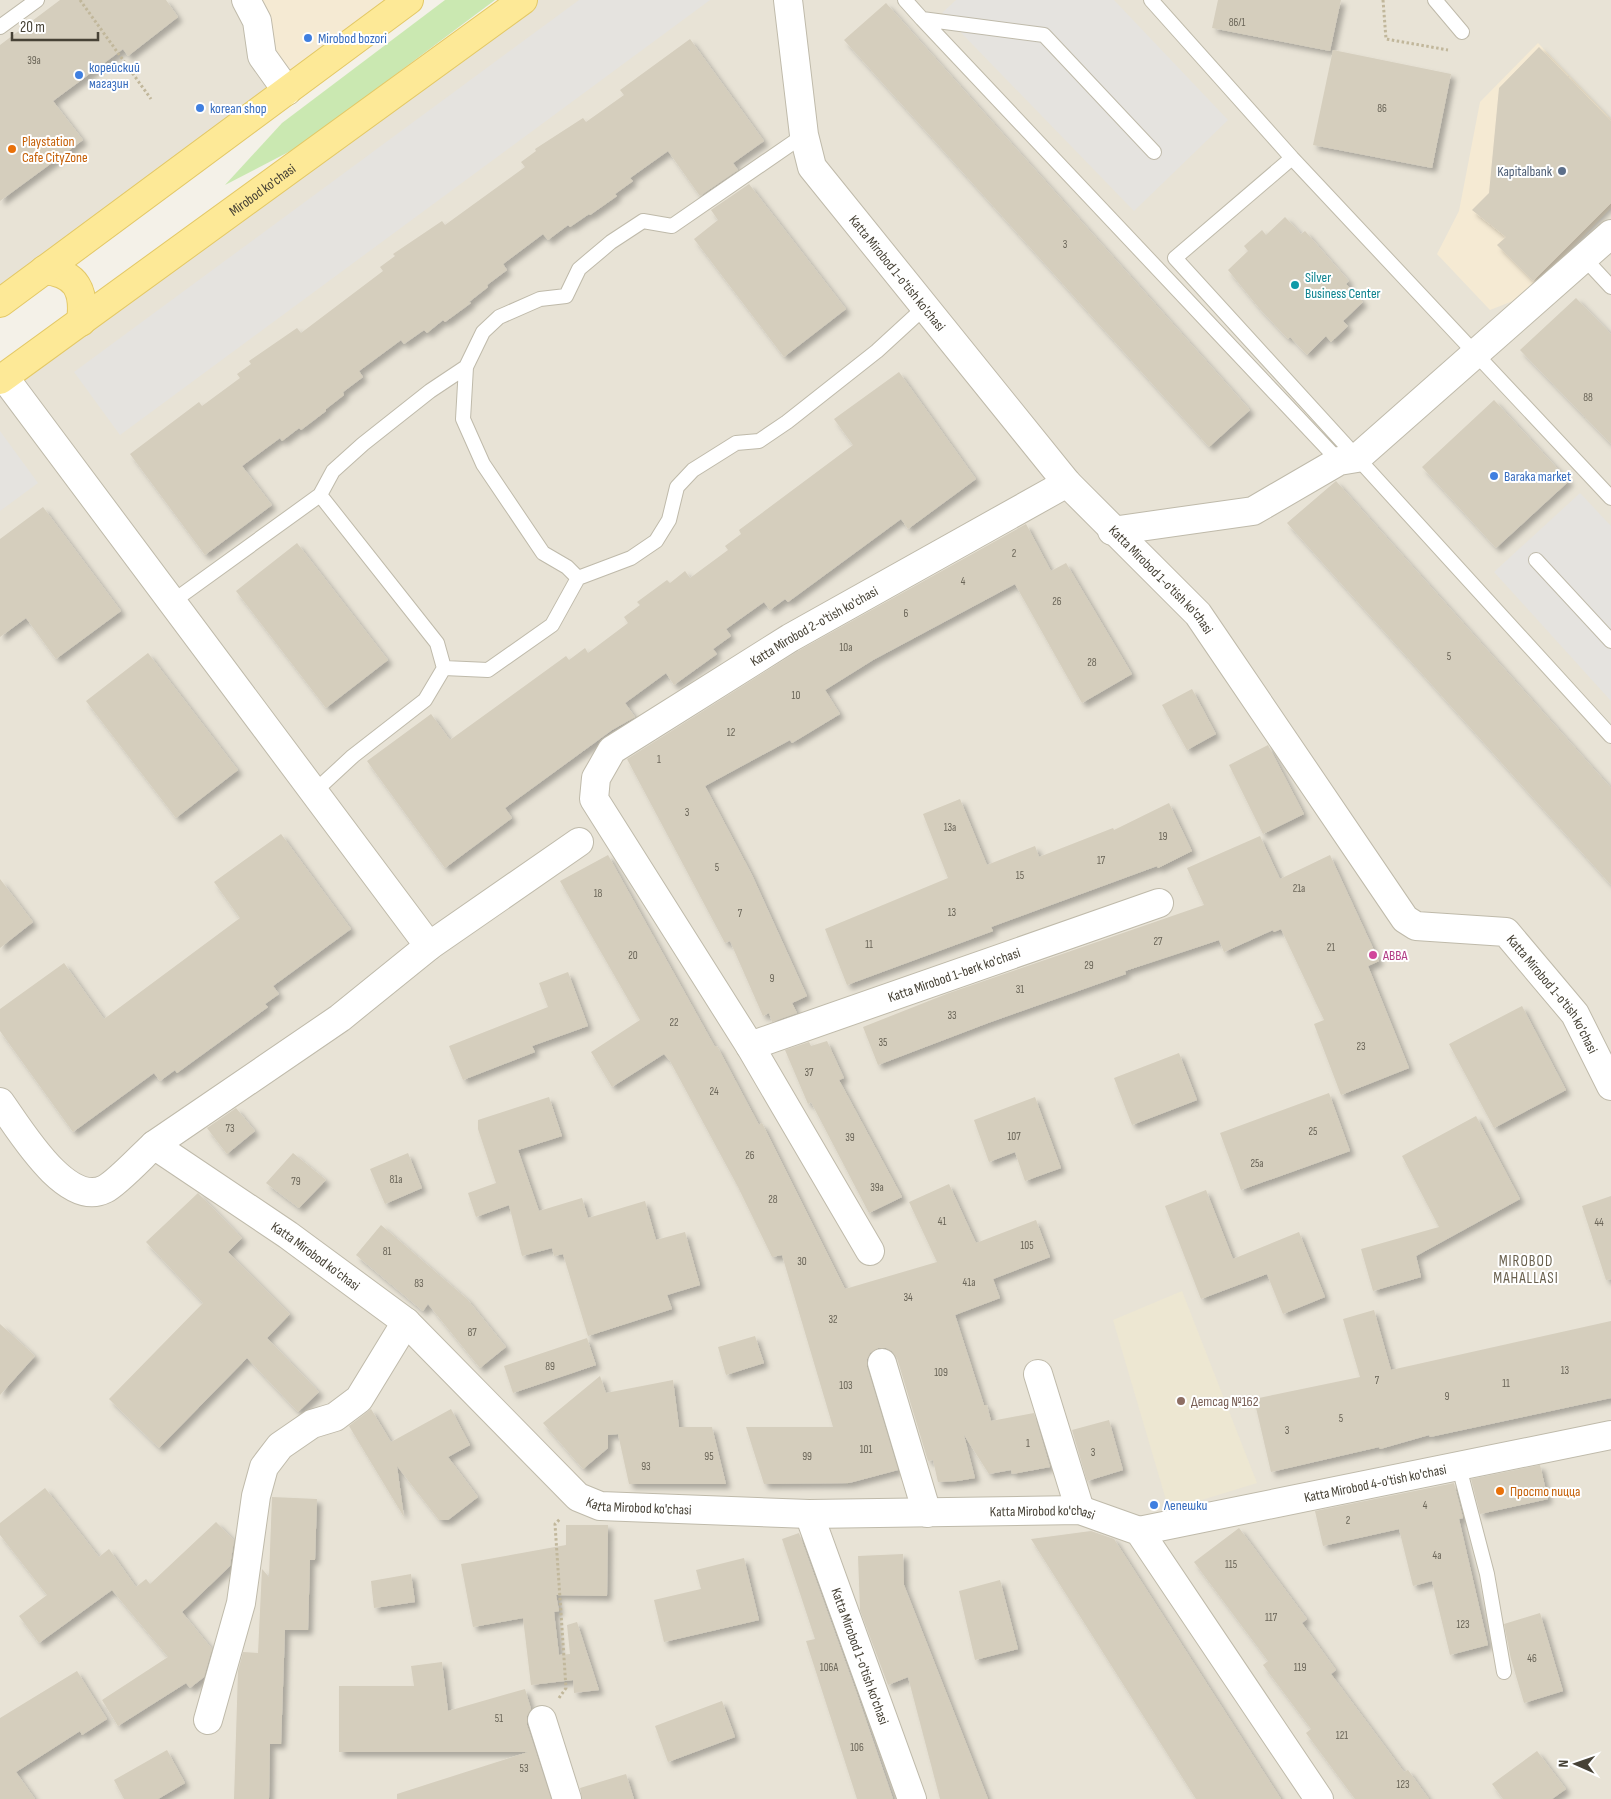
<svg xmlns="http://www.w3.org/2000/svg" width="1611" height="1799" viewBox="0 0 1611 1799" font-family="'Sofia Sans Condensed',sans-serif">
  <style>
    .residential { fill: #e8e3d6 }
    .commercial { fill: #f5ead3 }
    .education { fill: #ede7d2 }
    .green { fill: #cae8b1 }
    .parking { fill: #e5e3df }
    .building { fill: #d5cebd; filter: url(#shadow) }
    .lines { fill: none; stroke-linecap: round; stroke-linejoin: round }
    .service-casing { stroke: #bfbaaa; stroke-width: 16 }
    .minor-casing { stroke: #bfbaaa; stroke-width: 30 }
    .primary-casing { stroke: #e3c866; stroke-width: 30 }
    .path { stroke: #c1b79b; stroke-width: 3; stroke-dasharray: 2.5 2.5; stroke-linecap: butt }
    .service { stroke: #fff; stroke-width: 14 }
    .minor { stroke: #fff; stroke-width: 28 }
    .primary { stroke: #fde997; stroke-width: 28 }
    .shop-dot { fill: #3f7fe0; stroke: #fff; stroke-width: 2 }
    .food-dot { fill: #e8710a; stroke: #fff; stroke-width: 2 }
    .service-dot { fill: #5c6f8a; stroke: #fff; stroke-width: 2 }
    .culture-dot { fill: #0f9aa8; stroke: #fff; stroke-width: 2 }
    .hotel-dot { fill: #d1479c; stroke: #fff; stroke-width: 2 }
    .education-dot { fill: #8d6e63; stroke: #fff; stroke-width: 2 }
    .labels { text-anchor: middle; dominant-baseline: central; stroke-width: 4; stroke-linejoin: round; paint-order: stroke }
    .number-label { font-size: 11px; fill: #6a6558 }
    .shop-label { font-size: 14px; fill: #366cbe; stroke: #fff; text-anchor: start }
    .food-label { font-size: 14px; fill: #c56008; stroke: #fff; text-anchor: start }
    .service-label { font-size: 14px; fill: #4e5e75; stroke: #fff; text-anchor: end }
    .street-label { font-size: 14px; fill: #474236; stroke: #fff }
    .culture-label { font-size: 14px; fill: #0d838f; stroke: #fff; text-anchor: start }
    .hotel-label { font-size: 14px; fill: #b23c85; stroke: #fff; text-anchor: start }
    .education-label { font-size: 14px; fill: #785e54; stroke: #fff; text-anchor: start }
    .neighbourhood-label { font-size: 15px; letter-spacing: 1px; fill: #6a614e; stroke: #fff }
  </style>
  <defs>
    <filter id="shadow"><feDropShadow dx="4.5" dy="4.5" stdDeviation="2.5" flood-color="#0004"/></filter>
  </defs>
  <rect width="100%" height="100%" fill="#f4f1e8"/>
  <!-- residential -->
  <path class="residential" d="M0 0H246L287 91 0 303Z
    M528 0H1611V1799H0V392Z"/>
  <!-- commercial -->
  <path class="commercial" d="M246 0H409L287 91Z
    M1538 43 1611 119V208L1523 297 1490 310 1437 254 1459 211 1480 102Z"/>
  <!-- education -->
  <path class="education" d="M1182 1291 1257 1483 1169 1510 1113 1320Z"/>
  <!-- green -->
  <path class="green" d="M445 0H495L300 146 225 185 282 123Z"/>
  <!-- parking -->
  <path class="parking" d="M579 0H710L120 435 74 372Z
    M956 0H1114L1228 120 1134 211 942 13Z
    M0 431 38 483 0 511Z
    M1580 493 1611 526V701L1494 572Z"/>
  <!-- building -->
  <path class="building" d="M60 0H166L178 17 128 56 123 49 53 101 83 140 0 201V45Z
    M1218 0H1341L1330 51 1212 28Z
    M886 3 1250 410 1209 447 844 40Z
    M690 39 764 141 733 163 738 170 700 196 668 151 630 178 633 181 615 194 617 196 590 215 589 214 570 227 568 225 548 240 543 234 503 264 507 270 487 285 488 287 469 302 471 303 445 322 443 320 427 333 424 330 404 344 401 340 359 371 363 377 343 392 344 395 326 409V411L301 430 299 428 282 441 280 438 242 466 272 505 205 555 130 454 199 402 202 406 240 378 237 374 251 364 249 361 297 328 301 333 383 271 380 267 395 256 393 254 442 221 445 225 525 167 521 162 536 151 535 149 583 118 586 122 624 95 620 90Z
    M1539 47 1611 121V203L1533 281 1497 245 1506 237 1472 210 1489 193 1499 88Z
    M1333 50 1451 74 1432 168 1313 145Z
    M749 184 846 309 784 357 694 239 718 220 711 210Z
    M1285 217 1301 234 1305 231 1333 263 1349 281 1346 284 1363 302 1343 321 1348 326 1331 342 1326 336 1307 355 1290 337 1288 339 1259 308 1228 270 1248 251 1244 246 1262 230 1266 235Z
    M1576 298 1611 334V444L1520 350Z
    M899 372 976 479 908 529 901 519 788 602 785 599 770 610 764 602 726 629 731 636 713 649 717 654 674 685 666 673 625 703 635 717 612 730 505 808 512 818 445 868 367 761 431 714 450 740 566 656 569 660 585 648 588 653 628 623 624 617 640 605 637 602 667 580 670 583 685 571 690 578 728 550 725 546 741 534 739 530 853 445 834 419Z
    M1494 400 1569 481 1496 548 1422 467Z
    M1336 481 1611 788V885L1287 523Z
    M43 507 121 611 56 659 26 618 0 637V539Z
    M1026 524 1051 571 1066 563 1132 674 1082 703 1015 584 873 660 825 690 840 714 792 743 790 740 705 786 752 875 807 996 792 1003 797 1013 772 1022 769 1013 763 1016 730 941 725 943 627 759 798 651Z
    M297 543 388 660 326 708 236 591Z
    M148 653 238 770 176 818 86 701Z
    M1192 689 1216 734 1187 750 1162 705Z
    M1268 745 1304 814 1263 834 1229 765Z
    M960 799 987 865 1035 846 1039 857 1113 828 1114 830 1169 803 1192 851 1158 868 1157 866 991 927 993 931 847 985 825 929 948 878 923 814Z
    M281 834 351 929 273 986 279 994 265 1004 268 1007 177 1073 175 1070 160 1081 154 1073 73 1132 0 1031V1009L64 963 104 1019 240 918 214 882Z
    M1260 836 1280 879 1330 855 1379 961 1368 966 1409 1068 1341 1095 1314 1024 1324 1020 1281 929 1274 932 1273 930 1224 952 1219 940 1125 971 1126 974 988 1023 878 1065 863 1027 949 993 1204 905 1187 868Z
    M608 855 715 1047 717 1046 759 1125 762 1123 845 1289 937 1262 909 1202 949 1184 976 1243 1036 1220 1050 1257 993 1279 1000 1298 955 1315 984 1405H987L991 1421 1034 1413 1050 1467 1012 1474 1011 1470 989 1474 964 1435 975 1478 957 1481 938 1482 933 1460 928 1461 897 1358 892 1351 886 1348H878L870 1353 867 1359V1367L898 1470 849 1483 764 1484 746 1427H833L782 1255 772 1257 738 1187 670 1061 664 1054 612 1087 591 1052 640 1020 560 881Z
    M0 879 33 922 0 948Z
    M568 972 588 1026 532 1046 535 1052 463 1080 449 1046 548 1007 539 983Z
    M1522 1006 1566 1090 1494 1128 1449 1044Z
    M827 1041 844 1078 839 1080 902 1197 869 1213 811 1102 808 1104 785 1050 809 1042 811 1046Z
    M1179 1053 1197 1100 1132 1125 1114 1078Z
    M1329 1093 1350 1151 1241 1190 1220 1133Z
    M549 1097 562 1136 518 1150 539 1211 582 1198 588 1218 645 1201 656 1240 685 1232 700 1285 667 1295 672 1309 588 1336 563 1254 554 1256 552 1248 522 1256 509 1205 476 1217 468 1193 496 1183 478 1129V1120Z
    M1035 1097 1061 1168 1025 1181 1015 1152 989 1162 974 1120Z
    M236 1108 255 1131 227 1154 207 1128Z
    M1476 1116 1520 1199 1416 1256 1421 1277 1373 1291 1361 1249 1439 1227 1402 1156Z
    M293 1153 326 1180 299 1208 266 1183Z
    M408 1153 422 1188 385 1204 370 1169Z
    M1206 1190 1233 1259 1299 1232 1325 1297 1283 1314 1267 1274 1201 1299 1165 1206Z
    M198 1193 242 1238 228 1252 290 1314 267 1338 319 1392 298 1412 247 1358 159 1448 109 1399 203 1303 146 1242Z
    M1611 1196V1279L1606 1280 1582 1206Z
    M381 1225 467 1299 506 1347 480 1368 428 1304 423 1311 356 1255Z
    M1374 1310 1391 1370 1611 1321V1398L1430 1437 1429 1435 1380 1449 1379 1447 1271 1472 1254 1399 1360 1377 1343 1319Z
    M0 1324 35 1356 0 1395Z
    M755 1336 764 1363 726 1375 718 1347Z
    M587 1338 596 1365 513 1393 504 1366Z
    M600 1376 606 1393 673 1380 679 1427H712L726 1484H629L618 1434 608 1435V1448L583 1469 543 1423Z
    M371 1409 391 1442 451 1409 470 1445 448 1457 478 1497 448 1520H439L397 1466 404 1517 349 1426Z
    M1109 1420 1123 1470 1087 1481 1072 1430Z
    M1540 1465 1548 1499 1480 1514 1471 1479Z
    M1454 1483 1463 1518 1459 1519 1488 1645 1450 1655 1432 1581 1413 1586 1399 1529 1323 1546 1315 1511Z
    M45 1488 99 1557 109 1549 136 1587 146 1579 150 1584 216 1522 234 1540 230 1566 182 1612 212 1649 204 1677 190 1688 186 1683 118 1726 102 1700 168 1657 112 1590 39 1643 19 1616 47 1595 0 1535V1523Z
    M272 1497 317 1499 315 1560H310L308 1630H285L281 1744H270L269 1799H234L238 1671 243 1652 258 1653 262 1569 269 1577Z
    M566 1525H608L607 1596 556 1595 559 1611 554 1612 559 1655 570 1654 567 1625 577 1622 599 1690 574 1693 573 1680 531 1685 523 1618 473 1627 461 1564 566 1545Z
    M1239 1528 1307 1619 1302 1623 1336 1670 1331 1674 1404 1772 1408 1770 1429 1799H1355L1306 1733 1311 1729 1263 1665 1268 1661 1194 1562Z
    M1091 1531 1114 1539 1281 1799H1196L1031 1539Z
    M799 1533 858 1697 893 1799H857L806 1641 815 1639 782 1539Z
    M903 1554 904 1585 988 1799H940L908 1677 888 1685 860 1610 858 1556Z
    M744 1558 759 1620 664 1642 654 1600 701 1589 696 1570Z
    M411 1574 415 1602 374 1608 371 1581Z
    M1000 1580 1018 1649 975 1660 959 1591Z
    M1540 1613 1563 1691 1524 1703 1511 1659 1504 1624Z
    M442 1662 448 1711 525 1689 531 1709 527 1716V1725L551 1799H397V1794L528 1752H339V1686H414L411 1666Z
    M77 1671 107 1719 82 1735 80 1731 16 1772 35 1799H0V1718Z
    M722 1701 735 1737 668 1762 655 1726Z
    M167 1750 185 1783 158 1799H124L114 1780Z
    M1537 1751 1566 1789 1552 1799H1503L1492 1784Z
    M626 1774 634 1799H582L580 1788Z"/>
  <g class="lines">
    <!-- service casing -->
    <g class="service-casing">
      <path id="service" d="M905 0 922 19 1044 35 1154 152
        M1151 0 1292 158 1611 498
        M1435 0 1462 32
        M922 19 1339 461
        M0 27 37 0
        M1292 158 1175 258 1611 736
        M1584 258 1611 287
        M466 367 463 419 483 464 543 553 567 567 578 578
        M1536 560 1611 641
        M172 602 320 495 333 471 363 444 430 391 466 367 483 332 499 317 540 299 566 296 579 269 611 242 643 221 672 226 804 135
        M444 668 488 670 552 625 578 578 631 558 656 541 669 520 677 487 693 470 736 443 759 441 787 422 877 351 925 307
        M314 792 353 756 425 700 444 668 437 643 320 495
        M1459 1467 1487 1574 1504 1672"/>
    </g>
    <!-- minor casing -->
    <g class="minor-casing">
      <g id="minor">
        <path d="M246 0 257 21 262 56 287 91"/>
        <path id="s1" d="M788 0 804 135 812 167 1067 483 1198 614 1405 919 1416 926 1506 932 1575 1014 1611 1086"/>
        <path d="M4 377 429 946 579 842"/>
        <path d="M1112 531 1253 511 1339 461 1357 458 1611 234"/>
        <path id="s2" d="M750 1046 1159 903"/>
        <path id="s3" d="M0 1102C19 1128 66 1209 105 1189 117 1183 143 1155 154 1145L288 1235 406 1322 578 1497 600 1506 809 1514 1080 1510 1139 1531 1319 1799"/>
        <path d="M154 1145 340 1018 429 946"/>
        <path id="s4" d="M870 1251 750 1046 594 799 596 778 612 750 790 638 1067 483"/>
        <path d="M882 1363 927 1513"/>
        <path d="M1038 1374 1080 1510"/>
        <path id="s5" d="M809 1514 912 1799"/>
        <path id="s6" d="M1139 1531 1611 1435"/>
        <path d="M208 1720 241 1603 256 1496 264 1467 280 1446 312 1424 335 1417 359 1399 406 1322"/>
        <path d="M542 1720 567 1799"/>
      </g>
    </g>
    <!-- primary casing -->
    <g class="primary-casing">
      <g id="primary">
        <path d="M44 270C77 273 85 291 81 322"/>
        <path d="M0 303 409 0"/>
        <path id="s7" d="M0 380 523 0"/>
      </g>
    </g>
    <!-- path -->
    <path class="path" d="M80 0 151 99
      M1383 0 1386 39 1448 50
      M559 1698 566 1688 555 1524 560 1519"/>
    <!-- service -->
    <use href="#service" class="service"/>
    <!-- minor -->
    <use href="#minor" class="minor"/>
    <!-- primary -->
    <use href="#primary" class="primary"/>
  </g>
  <!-- markers -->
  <g class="shop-dot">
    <circle cx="308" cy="38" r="5"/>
    <circle cx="79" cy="75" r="5"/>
    <circle cx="200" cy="108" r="5"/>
    <circle cx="1494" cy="476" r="5"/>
    <circle cx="1154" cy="1505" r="5"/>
  </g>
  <g class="food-dot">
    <circle cx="12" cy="149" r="5"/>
    <circle cx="1500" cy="1491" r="5"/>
  </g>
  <circle class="service-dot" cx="1562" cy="171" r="5"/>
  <circle class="culture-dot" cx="1295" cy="285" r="5"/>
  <circle class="hotel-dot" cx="1373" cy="955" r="5"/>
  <circle class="education-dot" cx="1181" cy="1401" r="5"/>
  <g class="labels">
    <!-- number labels -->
    <g class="number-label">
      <text x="1237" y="22">86/1</text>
      <text x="34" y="60">39а</text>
      <text x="1382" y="108">86</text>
      <text x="1065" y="244">3</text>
      <text x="1588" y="397">88</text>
      <text x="1014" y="553">2</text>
      <text x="963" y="581">4</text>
      <text x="1057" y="601">26</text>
      <text x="906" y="613">6</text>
      <text x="846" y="647">10a</text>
      <text x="1449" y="656">5</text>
      <text x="1092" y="662">28</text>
      <text x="796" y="695">10</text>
      <text x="731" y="732">12</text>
      <text x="659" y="759">1</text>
      <text x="687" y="812">3</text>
      <text x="950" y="827">13a</text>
      <text x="1163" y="836">19</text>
      <text x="1101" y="860">17</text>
      <text x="717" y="867">5</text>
      <text x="1020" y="875">15</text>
      <text x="1299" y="888">21a</text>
      <text x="598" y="893">18</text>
      <text x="952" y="912">13</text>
      <text x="740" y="913">7</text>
      <text x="1158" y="941">27</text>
      <text x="869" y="944">11</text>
      <text x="1331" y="947">21</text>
      <text x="633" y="955">20</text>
      <text x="1089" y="965">29</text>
      <text x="772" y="978">9</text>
      <text x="1020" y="989">31</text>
      <text x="952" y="1015">33</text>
      <text x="674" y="1022">22</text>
      <text x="883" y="1042">35</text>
      <text x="1361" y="1046">23</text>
      <text x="809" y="1072">37</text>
      <text x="714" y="1091">24</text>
      <text x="230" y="1128">73</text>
      <text x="1313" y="1131">25</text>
      <text x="1014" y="1136">107</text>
      <text x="850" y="1137">39</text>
      <text x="750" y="1155">26</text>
      <text x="1257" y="1163">25a</text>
      <text x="396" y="1179">81a</text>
      <text x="296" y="1181">79</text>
      <text x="877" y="1187">39a</text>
      <text x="773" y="1199">28</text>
      <text x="942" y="1221">41</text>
      <text x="1599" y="1222">44</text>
      <text x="1027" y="1245">105</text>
      <text x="387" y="1251">81</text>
      <text x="802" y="1261">30</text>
      <text x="969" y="1282">41a</text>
      <text x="419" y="1283">83</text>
      <text x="908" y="1297">34</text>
      <text x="833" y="1319">32</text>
      <text x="472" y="1332">87</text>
      <text x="550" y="1366">89</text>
      <text x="1565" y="1370">13</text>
      <text x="941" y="1372">109</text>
      <text x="1377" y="1380">7</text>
      <text x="1506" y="1383">11</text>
      <text x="846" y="1385">103</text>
      <text x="1447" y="1396">9</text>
      <text x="1341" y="1418">5</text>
      <text x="1287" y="1430">3</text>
      <text x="1028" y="1443">1</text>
      <text x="866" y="1449">101</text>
      <text x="1093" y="1452">3</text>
      <text x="709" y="1456">95</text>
      <text x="807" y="1456">99</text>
      <text x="646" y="1466">93</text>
      <text x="1425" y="1505">4</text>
      <text x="1348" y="1520">2</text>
      <text x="1437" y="1555">4a</text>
      <text x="1231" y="1564">115</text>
      <text x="1271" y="1617">117</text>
      <text x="1463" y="1624">123</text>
      <text x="1532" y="1658">46</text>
      <text x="829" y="1667">106A</text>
      <text x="1300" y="1667">119</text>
      <text x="499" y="1718">51</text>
      <text x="1342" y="1735">121</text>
      <text x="857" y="1747">106</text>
      <text x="524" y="1768">53</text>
      <text x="1403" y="1784">123</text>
    </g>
    <!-- shop labels -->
    <g class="shop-label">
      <text x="318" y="38">Mirobod bozori</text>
      <text x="89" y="67">корейский<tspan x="89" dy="16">магазин</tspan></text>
      <text x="210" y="108">korean shop</text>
      <text x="1504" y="476">Baraka market</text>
      <text x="1164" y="1505">Лепешки</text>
    </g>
    <!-- food labels -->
    <g class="food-label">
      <text x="22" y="141">Playstation<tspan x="22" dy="16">Cafe CityZone</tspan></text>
      <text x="1510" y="1491">Просто пицца</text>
    </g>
    <!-- service labels -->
    <g class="service-label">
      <text x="1552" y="171">Kapitalbank</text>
    </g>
    <!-- street labels -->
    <g class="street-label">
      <text stroke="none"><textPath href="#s7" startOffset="324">Mirobod ko'chasi</textPath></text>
      <text stroke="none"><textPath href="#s1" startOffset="305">Katta Mirobod 1-o'tish ko'chasi</textPath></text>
      <text stroke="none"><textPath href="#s1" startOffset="710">Katta Mirobod 1-o'tish ko'chasi</textPath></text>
      <text stroke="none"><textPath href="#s4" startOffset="820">Katta Mirobod 2-o'tish ko'chasi</textPath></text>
      <text stroke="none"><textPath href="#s2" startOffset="216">Katta Mirobod 1-berk ko'chasi</textPath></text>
      <text stroke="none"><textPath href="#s1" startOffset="1310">Katta Mirobod 1-o'tish ko'chasi</textPath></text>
      <text stroke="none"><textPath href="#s3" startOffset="408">Katta Mirobod ko'chasi</textPath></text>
      <text stroke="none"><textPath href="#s6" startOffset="241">Katta Mirobod 4-o'tish ko'chasi</textPath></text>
      <text stroke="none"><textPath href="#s3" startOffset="828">Katta Mirobod ko'chasi</textPath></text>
      <text stroke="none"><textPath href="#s3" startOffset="1232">Katta Mirobod ko'chasi</textPath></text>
      <text stroke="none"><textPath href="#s5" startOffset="151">Katta Mirobod 1-o'tish ko'chasi</textPath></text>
    </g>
    <!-- culture labels -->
    <g class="culture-label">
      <text x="1305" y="277">Silver<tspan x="1305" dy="16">Business Center</tspan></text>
    </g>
    <!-- hotel labels -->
    <g class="hotel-label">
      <text x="1383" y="955">ABBA</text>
    </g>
    <!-- education labels -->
    <g class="education-label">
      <text x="1191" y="1401">Детсад №162</text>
    </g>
    <!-- neighbourhood labels -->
    <g class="neighbourhood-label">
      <text x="1526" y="1261">MIROBOD<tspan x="1526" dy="17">MAHALLASI</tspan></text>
    </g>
  </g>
  <!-- north arrow -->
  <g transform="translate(1576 1764) rotate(272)" stroke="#ffffff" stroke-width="4" paint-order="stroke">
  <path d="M0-4L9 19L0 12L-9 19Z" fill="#474236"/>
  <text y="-8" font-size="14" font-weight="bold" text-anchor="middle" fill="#474236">N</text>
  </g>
  <!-- scale -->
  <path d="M12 32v8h86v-8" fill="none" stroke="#474236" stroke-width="2.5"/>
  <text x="20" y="32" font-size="15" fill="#474236" stroke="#ffffff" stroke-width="4" paint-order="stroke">20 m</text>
</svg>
